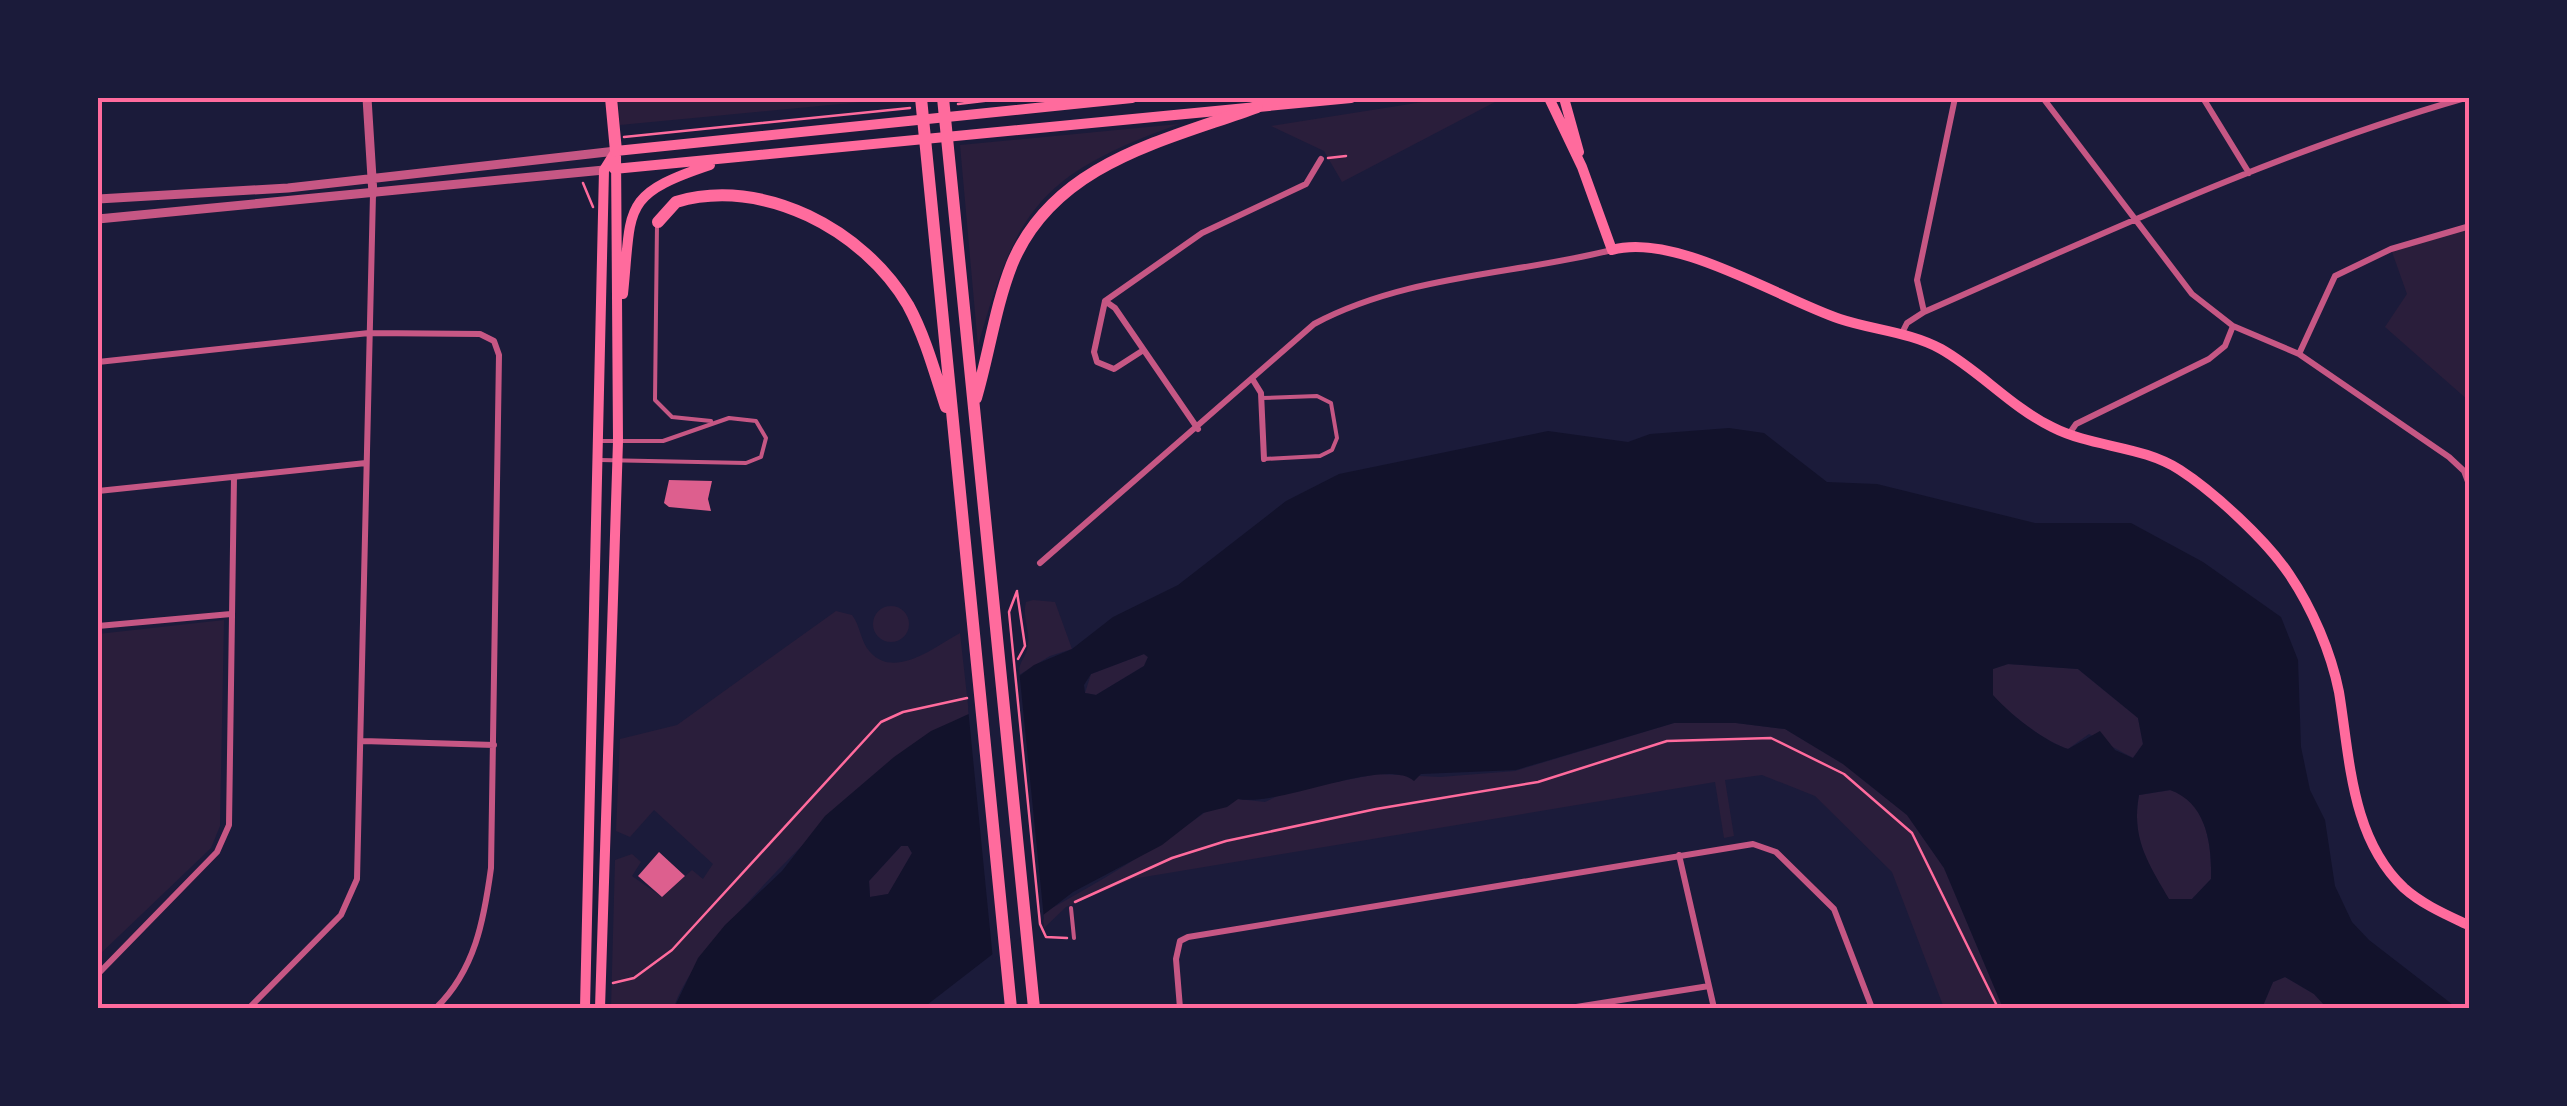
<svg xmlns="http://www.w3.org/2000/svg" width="2567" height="1106" viewBox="0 0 2567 1106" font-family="'Sofia Sans Condensed',sans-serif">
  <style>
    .green { fill: #2a1e3b }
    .water { fill: #12122b; fill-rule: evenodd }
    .pier { fill: #1b1b3a }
    .building { fill: #dd5f8e }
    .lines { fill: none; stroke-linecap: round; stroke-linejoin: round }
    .path { stroke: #ff6b9d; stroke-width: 2.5 }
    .service { stroke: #c65784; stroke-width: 4 }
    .minor { stroke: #c65784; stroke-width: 6 }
    .tertiary { stroke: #c65784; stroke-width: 9 }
    .secondary { stroke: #ff6b9d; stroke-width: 10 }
    .motorway { stroke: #ff6b9d; stroke-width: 12 }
    .neatline { fill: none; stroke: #ff6b9d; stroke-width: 4 }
  </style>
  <rect width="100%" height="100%" fill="#1b1b3a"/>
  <!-- green -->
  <path class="green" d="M618 98H903L620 125Z
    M1448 98H1494L1495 102 1342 182 1324 151 1271 126Z
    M1179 124C1042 174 1017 206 978 346L960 145Z
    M2469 226V401L2385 327 2407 294 2391 249Z
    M1033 600 1055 602 1072 649 1050 656 1019 675C1018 661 1027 658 1028 644 1030 630 1022 617 1026 602Z
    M873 624a18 18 0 1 1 36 0a18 18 0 1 1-36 0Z
    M836 611 852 615C861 627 860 641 870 652 895 680 936 646 960 633L969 714C899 742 690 942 674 1008H611L615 860 632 854 641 862 632 876 662 897 692 870 703 879 713 864 654 810 630 837 616 831 620 739 677 725Z
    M224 620 220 826 211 848 98 956V634Z
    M1144 654 1148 657 1144 666 1096 695 1085 693 1091 674Z
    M2008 664 2078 669 2138 718 2143 744 2133 758 2089 734 2068 749C2042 740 2011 715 1992 695L1993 669Z
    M1674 723H1736L1785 729 1843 764 1907 815 1944 868 2003 1008H1944L1892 872 1815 796 1762 775 1725 780 1734 836 1724 838 1715 782 1132 879 1066 907 1044 928 1043 913C1098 883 1154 849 1204 813 1209 809 1229 803 1238 799L1265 802 1288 791 1378 774 1440 777 1515 771Z
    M2171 790C2207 803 2212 845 2211 879L2192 899 2169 900C2148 863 2131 839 2139 795Z
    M901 846H908L912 853 889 894 870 897 869 881Z
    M2285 977 2314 994 2327 1008H2262L2273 982Z"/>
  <!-- water -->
  <path class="water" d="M1729 428 1764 433 1827 482 1877 484 2035 523H2131L2203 562 2281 617 2298 660 2301 747 2310 790 2325 820 2335 886 2352 922 2369 940 2457 1008H2327L2314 994 2285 977 2273 982 2262 1008H2003L1944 868 1907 815 1843 764 1785 729 1736 723H1674L1516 770 1421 774 1414 781C1385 756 1280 807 1238 799L1227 807 1203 813 1162 845 1073 892 923 1008H674L698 958 725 925 782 871 825 816 894 757 931 731 969 714 1034 665 1072 649 1113 617 1178 585 1286 501 1339 474 1548 431 1628 442 1650 434ZM1144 654 1148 657 1144 666 1096 695 1085 693 1084 685 1091 674ZM2008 664 2078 669 2138 718 2143 744 2133 758 2115 750 2100 731 2068 749C2042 740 2011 715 1993 695V669ZM2170 790C2207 803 2212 845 2211 879L2192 899H2169C2148 863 2131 838 2139 795ZM901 846H908L912 853 888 894 870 897 869 881Z"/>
  <!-- pier -->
  <path class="pier" d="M1019 669 1044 919 993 960 968 708Z"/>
  <!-- building -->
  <path class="building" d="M669 480 712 481 708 499 711 511 669 507 664 503Z
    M659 852 685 876 662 897 638 876Z"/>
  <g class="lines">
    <!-- path -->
    <path class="path" d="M958 104 1009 98
      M624 137 910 108
      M1328 158 1346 156
      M583 183 593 207
      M1017 591 1009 612 1040 924 1046 937 1067 938
      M1017 592 1025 646 1018 659
      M1075 902 1172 858 1226 841 1376 809 1538 782 1667 741 1771 738 1844 774 1912 833 1998 1008
      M613 983 634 978 672 950 881 722 903 712 967 698"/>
    <!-- service -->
    <path class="service" d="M657 224 655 400 672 417 711 421
      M1262 398 1317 396 1331 403 1337 438 1332 450 1320 456 1264 459
      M598 441H663L729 418 756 421 766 438 761 457 746 463 600 460
      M1071 908 1074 938"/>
    <!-- minor -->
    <path class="minor" d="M2043 98 2192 294 2233 326 2299 354 2449 457 2464 471 2470 487
      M2203 98 2249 173
      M1105 301 1094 352 1097 362 1114 369 1142 351
      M1924 312 1917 280 1955 98
      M1901 335 1907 323 1924 312C2102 234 2279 151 2465 98
      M2299 354 2335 276 2391 249 2470 226
      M98 362 369 333 480 334 494 341 499 355 491 868C484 920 475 970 436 1008
      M1253 380 1261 393 1264 459
      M1198 429 1115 308 1105 301 1202 233 1306 184 1321 159
      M2069 434 2076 424 2209 359 2225 346 2233 326
      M98 491 366 463
      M1040 563 1314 324C1406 275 1512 275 1612 250
      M98 626 231 614
      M363 741 494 745
      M1679 855 1714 1008
      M98 974 217 852 229 825 234 477
      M249 1008 341 915 357 879 373 194
      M1180 1008 1176 959 1180 941 1188 937 1753 844 1776 852 1834 909 1872 1008
      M1570 1008 1709 986"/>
    <!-- tertiary -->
    <path class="tertiary" d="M367 98 373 194
      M98 199 288 188 616 151
      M98 219 604 170"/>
    <!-- secondary -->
    <path class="secondary" d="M1549 98 1582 167 1612 250C1675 232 1778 298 1840 319 1873 330 1910 332 1941 349 1980 371 2011 407 2052 427 2093 448 2141 445 2180 470 2214 492 2266 540 2289 574 2312 608 2331 652 2339 692 2350 759 2351 838 2404 888 2423 905 2447 915 2470 926
      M1564 98 1579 152
      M616 151 1132 98
      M614 169 1351 98
      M623 294C632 207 620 195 710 165
      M585 1008 604 170 616 151
      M600 1008 618 441 616 152"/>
    <!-- motorway -->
    <path class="motorway" d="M611 98 616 151
      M921 98 1011 1008
      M943 98 1034 1008
      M658 222 676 202C763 176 864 230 908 305 925 336 935 373 946 407
      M976 398C989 354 995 307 1012 264 1054 163 1164 141 1257 107"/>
  </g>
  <!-- border -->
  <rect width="2567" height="1106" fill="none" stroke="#1b1b3a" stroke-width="200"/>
  <rect x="100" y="100" width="2367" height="906" class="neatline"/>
</svg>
